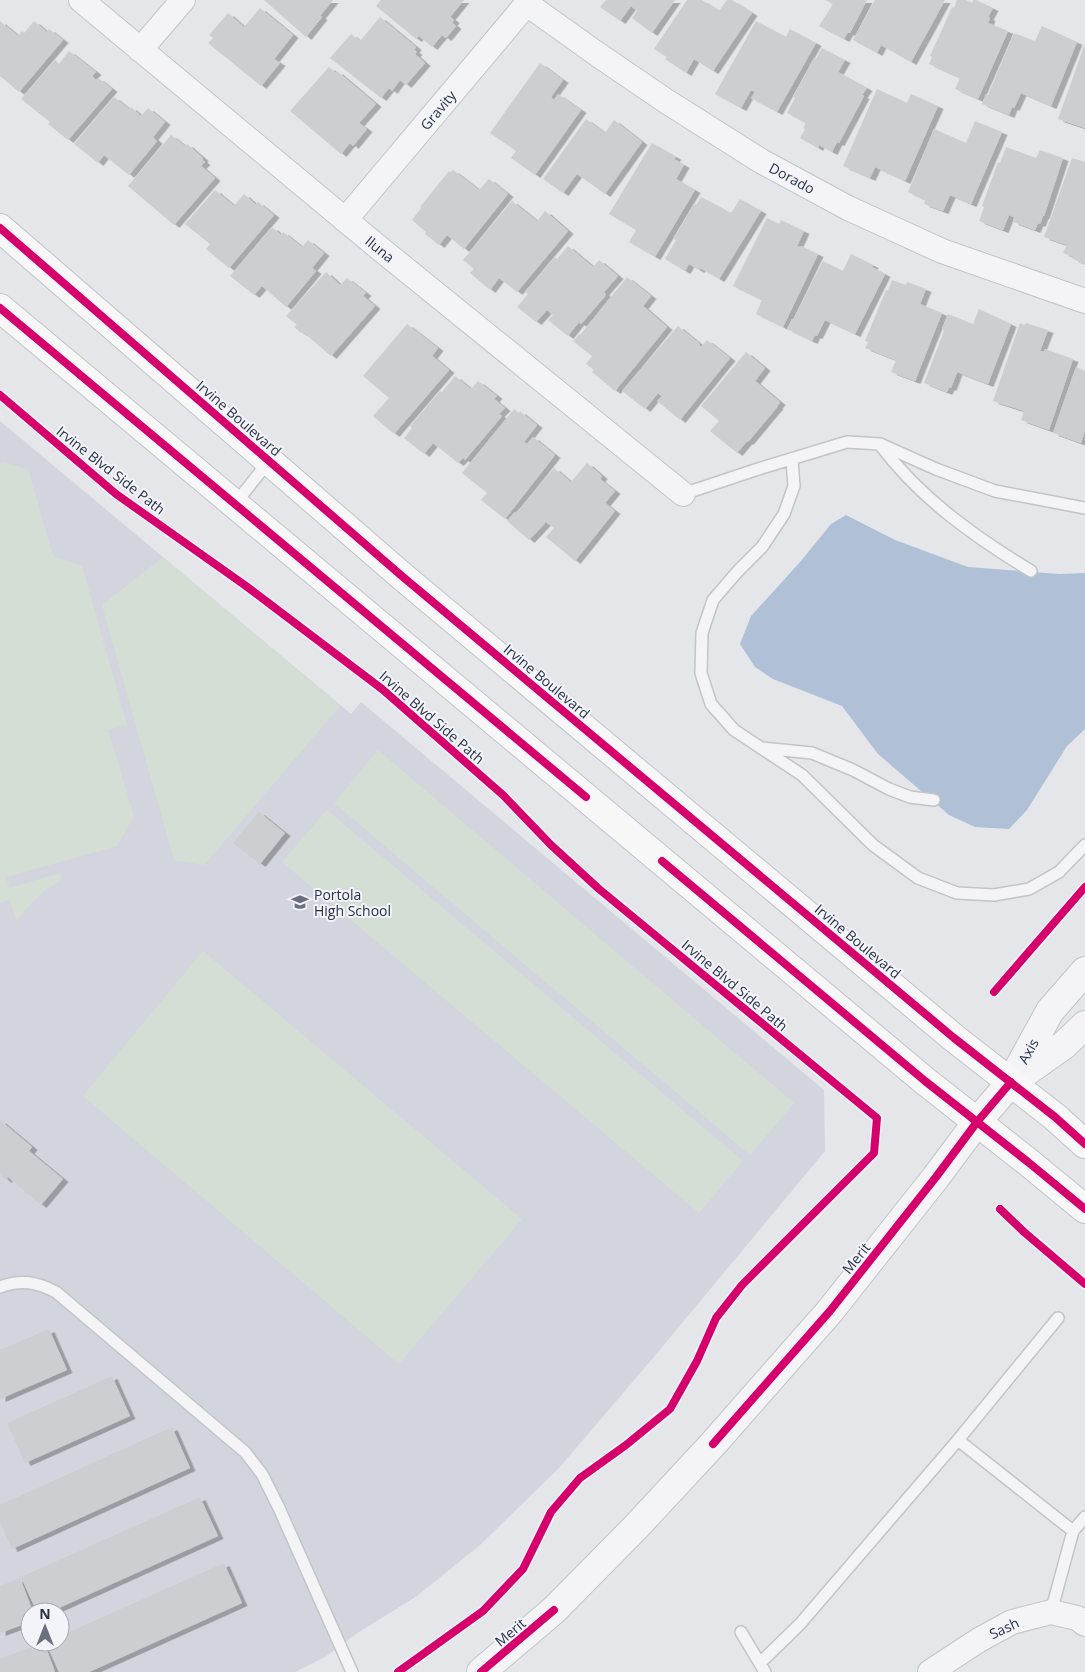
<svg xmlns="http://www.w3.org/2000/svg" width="1085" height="1672" viewBox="0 0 1085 1672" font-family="'Open Sans',sans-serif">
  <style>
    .built { fill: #d2d5dd; fill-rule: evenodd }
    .green { fill: #d4ded4 }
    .water { fill: #b0c0d7 }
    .building { fill: #cdced2; filter: url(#shadow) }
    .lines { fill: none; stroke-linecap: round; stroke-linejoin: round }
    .service-casing { stroke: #c2c4c8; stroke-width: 14 }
    .minor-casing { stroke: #c2c4c8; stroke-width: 26 }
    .tertiary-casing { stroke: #c2c4c8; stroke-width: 30 }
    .primary-casing { stroke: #c0c3c8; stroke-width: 30 }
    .service { stroke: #f4f4f6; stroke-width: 11 }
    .minor { stroke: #f4f4f6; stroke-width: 24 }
    .tertiary { stroke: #f4f4f6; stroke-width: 28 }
    .primary { stroke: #f7f7f8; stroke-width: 28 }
    .cycleway-casing { stroke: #f2f4f9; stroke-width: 11 }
    .cycleway { stroke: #d6006c; stroke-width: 8 }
    .labels { text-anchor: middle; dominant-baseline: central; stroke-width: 4; stroke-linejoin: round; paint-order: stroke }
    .street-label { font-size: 14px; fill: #283146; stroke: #f2f4f9 }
    .poi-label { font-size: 14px; fill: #283146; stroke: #f2f4f9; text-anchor: start }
  </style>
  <defs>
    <filter id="shadow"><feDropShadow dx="5.5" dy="3" stdDeviation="0" flood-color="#0004"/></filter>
  </defs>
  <rect width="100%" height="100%" fill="#e4e6ea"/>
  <!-- built -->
  <path class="built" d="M0 421 351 714 361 702 824 1090 825 1151 653 1358 559 1468 480 1545 417 1596 356 1634 325 1657 295 1672H0ZM30 1612H60V1642H30Z"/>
  <!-- green -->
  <path class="green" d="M3 462 28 469 53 556 82 566 127 725 108 730 134 816 117 846 6 877 9 888 60 873 62 879 43 892 16 920 10 900 0 903V463Z
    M163 557 340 706 204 865 174 860 102 605Z
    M378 750 794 1103 750 1155 334 803Z
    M327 810 743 1161 699 1213 282 862Z
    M203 951 522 1219 399 1364 83 1096Z"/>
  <!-- water -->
  <path class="water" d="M846 515 895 540 968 567 1059 574 1085 573V729L1067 746 1027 810 1009 829 975 827 949 815 878 754 842 706 773 679 755 667 740 644 751 616 801 561 831 524Z"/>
  <!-- building -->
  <path class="building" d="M264 0H333L320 16 322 17 306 37Z
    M381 0H464L450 17 454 20 452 23 456 26 446 38 442 35 432 47 419 36 416 39 376 6Z
    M606 0H675L652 33 632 18 637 11 631 6 620 21 600 7Z
    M687 0H702L719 11 727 0H732L752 13 713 71 694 59 686 73 665 59 667 57 654 49Z
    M825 0H867L850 33 848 32 844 39 819 26 833 4Z
    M875 0H945L911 62 881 45 877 53 853 40Z
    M957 0H966L972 3 973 0H976L993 8 988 17 990 18 988 23 1008 31 978 99 955 89 960 78 929 64 932 57 930 56 952 7 954 8Z
    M260 8 293 35 274 59 280 63 261 86 208 43 213 38 209 35 228 13 244 27Z
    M380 17 416 47 414 50 417 52 415 54 425 63 406 85 400 80 392 91 389 88 381 98 330 58 351 34 360 41Z
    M0 21 18 36 22 31 24 33 34 21 47 32 49 29 63 40 19 92 0 76Z
    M756 21 786 37 790 29 816 43 777 112 751 98 755 92 751 90 741 108 715 94Z
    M1042 26 1077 42 1051 106 1021 93 1014 108 1012 107 1009 115 982 104 986 94 988 95 1014 33 1035 41Z
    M1084 46 1085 47V128L1058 119Z
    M822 48 845 60 838 72 867 88 862 95 864 96 839 143 837 142 832 152 819 145 818 148 800 138 805 129 803 128 806 123 787 113 795 98 793 97 814 58 816 59Z
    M69 51 96 72 92 76 96 80 98 78 112 89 68 140 48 124 50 122 21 99 55 60 59 64Z
    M540 63 563 80 551 97 554 100 558 94 581 110 535 175 511 158 516 151 490 133Z
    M329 67 336 73 337 71 376 104 359 123 367 129 353 146 350 143 341 154 290 111Z
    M877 89 907 103 911 94 938 106 905 181 875 167 870 178 843 166Z
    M114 97 129 109 131 107 141 116 148 108 165 122 153 137 157 141 129 175 104 155 98 163 74 144Z
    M586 119 605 133 614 120 642 142 605 194 577 174 563 193 543 179Z
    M975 121 1002 132 971 204 950 195 943 211 924 204 925 200 908 192 934 129 966 143Z
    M171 135 185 146 187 144 203 158 202 160 205 162 201 166 215 178 174 225 128 186Z
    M652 143 676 157 674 159 684 165 676 179 695 190 655 257 629 242 636 230 609 214Z
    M1006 147 1036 158 1040 150 1063 158 1044 216H1043L1040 224 1038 223 1035 230 1013 222 1014 217 1009 215 1003 230 979 221 984 207 982 206 998 162 1000 163Z
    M1072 158 1085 162V264L1073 259 1074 257 1063 253 1067 245 1044 237Z
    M453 170 479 190 489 179 508 194 464 249 447 235 439 245 425 234 426 232 412 220 421 208 420 207 449 171 451 172Z
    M215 190 234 206 244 194 256 205 258 202 274 215 229 268 206 249 210 244 185 224Z
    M701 197 731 213 740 199 761 211 719 279 700 268 699 270 689 264 685 271 665 259 676 240 673 239 694 204 696 205Z
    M512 201 537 221 545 211 568 231 517 292 499 278 490 290 470 273 474 269 463 260Z
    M767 218 779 224 781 220 804 231 797 246 800 247 801 246 818 254 783 327 756 314 762 300 733 286Z
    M272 227 281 235 283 232 302 247 308 240 324 253 312 268 316 271 286 307 262 286 254 295 230 276Z
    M568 246 593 267 599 260 618 276 604 292 606 295 581 324 579 322 568 336 548 320 553 315 547 310 536 322 517 307 528 294 525 292 555 257 557 259Z
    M851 254 873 265 872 267 885 274 855 334 825 320 817 336 815 335 812 341 787 329 792 319 793 320 823 261 843 271Z
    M326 272 340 285 347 278 366 293 363 296 375 306 331 356 303 332 301 333 294 327 297 325 286 316Z
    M627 277 651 296 643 306 667 327 615 391 592 372 594 370 586 364 592 356 573 341 579 334 580 335Z
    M892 280 906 285 907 282 926 289 920 304 942 313 915 381 891 372 896 360 865 348 868 342 865 341 886 290H888Z
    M979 309 1011 324 988 384 957 372 951 388 949 387 947 392 924 383 944 331 942 329 948 314 973 324Z
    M1020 323 1025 325 1026 323 1048 330 1040 351 1044 352 1045 349 1073 359 1049 430 1021 420 1024 411 993 401Z
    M407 324 438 348 432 356 449 370 394 434 373 416 389 398 363 376Z
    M678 326 700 344 699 345 701 347 707 340 730 358 680 420 657 401 662 396 658 393 645 409 622 391Z
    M746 352 765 368 755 381 780 402 777 406H778L748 442 747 441 737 453 710 431 719 421 701 406Z
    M1076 367 1085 371V431L1081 443 1053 433Z
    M455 376 471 389 478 381 497 396 494 399 505 408 499 414 502 416 465 460 463 458 458 463 433 443 424 454 404 438 412 428 410 426 440 391 442 392Z
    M514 409 519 413 520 411 537 425 524 442 527 444 533 437 555 455 505 519 481 500 487 493 462 473Z
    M587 463 602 476 600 479 615 491 605 503 615 511 575 561 546 537 554 528 546 522 529 540 507 521 515 512 516 513 554 468 571 482Z
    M259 812 285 833 260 864 233 843Z
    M0 1120 32 1147 29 1151 63 1179 41 1205 8 1177 6 1180 0 1174Z
    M49 1329 67 1370 0 1399V1350Z
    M112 1376 130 1416 25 1463 7 1423Z
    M172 1427 190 1468 12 1549 0 1522V1505Z
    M200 1497 218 1536 50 1612H37L21 1577Z
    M224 1563 242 1603 89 1672H59L46 1643 60 1642V1636Z
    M20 1578 33 1612H30V1622L0 1633V1586Z
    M44 1642 55 1672H0V1659Z"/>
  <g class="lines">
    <!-- service casing -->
    <g class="service-casing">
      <path id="service" d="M881 446C921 499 975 537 1031 571
        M792 460 794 486 784 514 762 547 738 571 713 600 702 633 701 673 711 704 734 730 802 775 873 845 918 878 957 893 994 895 1029 889 1059 872 1085 845
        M683 494 755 470 847 442 880 444 936 469 995 491 1085 508
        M235 504 269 461
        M762 748 812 753 853 770 889 789 910 797 934 800
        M0 1287C21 1279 37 1282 56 1292L245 1452 262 1474 279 1508 352 1672
        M958 1440 1073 1531
        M1051 1612 1073 1531 1085 1517
        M741 1632 765 1672
        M760 1663 800 1624 958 1440 1058 1318"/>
    </g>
    <!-- minor casing -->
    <g class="minor-casing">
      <path id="minor" d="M81 0 378 247 683 494
        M527 4 597 54 666 101 761 161 848 208 942 251 1085 301
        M140 50 183 0
        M345 220 530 0
        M930 1672 979 1640 1012 1622 1051 1612 1077 1618 1085 1624"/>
    </g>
    <!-- tertiary casing -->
    <g class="tertiary-casing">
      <path id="tertiary" d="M1016 1079 1064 1045 1085 1025
        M481 1672 554 1610 635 1528 713 1444 830 1311 936 1177 977 1122 1011 1082 1050 1011 1085 971"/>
    </g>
    <!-- primary casing -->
    <g class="primary-casing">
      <path id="primary" d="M0 228 403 577 954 1038 1055 1117 1085 1144
        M0 308 925 1081 1028 1162 1085 1209"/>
    </g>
    <!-- service -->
    <use href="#service" class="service"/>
    <!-- minor -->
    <use href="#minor" class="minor"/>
    <!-- tertiary -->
    <use href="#tertiary" class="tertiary"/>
    <!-- primary -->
    <use href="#primary" class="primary"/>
    <!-- cycleway casing -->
    <g class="cycleway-casing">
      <path id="cycleway" d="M0 228 403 577 954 1038 1055 1117 1085 1144
        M0 308 586 797
        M0 395 116 494 246 586 382 689 503 795 551 845 599 889 877 1118 874 1153 742 1285 716 1318 697 1361 670 1409 626 1445 580 1478 551 1512 523 1569 483 1611 398 1672
        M662 861 925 1081 1028 1162 1085 1209
        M994 992 1085 887
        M1000 1209 1024 1232 1085 1284
        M713 1444 830 1311 936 1177 977 1122 1011 1082
        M481 1672 554 1610"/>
    </g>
    <!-- cycleway -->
    <use href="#cycleway" class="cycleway"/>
  </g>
  <!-- icons -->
  <defs>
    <g id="school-bare" transform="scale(1.35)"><path d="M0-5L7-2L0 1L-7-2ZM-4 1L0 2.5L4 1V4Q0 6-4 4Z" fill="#6a707f" stroke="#f2f4f9" stroke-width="2.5" paint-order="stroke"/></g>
  </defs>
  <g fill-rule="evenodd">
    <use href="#school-bare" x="300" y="902"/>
  </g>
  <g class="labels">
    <!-- street labels -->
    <g class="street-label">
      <text transform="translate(438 110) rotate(-50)">Gravity</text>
      <text transform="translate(792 178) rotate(28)">Dorado</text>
      <text transform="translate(380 249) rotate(39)">Iluna</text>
      <text transform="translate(239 418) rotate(41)">Irvine Boulevard</text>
      <text transform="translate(111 470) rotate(38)">Irvine Blvd Side Path</text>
      <text transform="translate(547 681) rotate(40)">Irvine Boulevard</text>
      <text transform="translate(432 717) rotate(41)">Irvine Blvd Side Path</text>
      <text transform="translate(858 941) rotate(40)">Irvine Boulevard</text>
      <text transform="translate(735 985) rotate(40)">Irvine Blvd Side Path</text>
      <text transform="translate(1028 1051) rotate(-61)">Axis</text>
      <text transform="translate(856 1258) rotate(-51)">Merit</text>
      <text transform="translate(1004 1628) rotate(-25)">Sash</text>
      <text transform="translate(510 1632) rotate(-40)">Merit</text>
    </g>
    <!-- poi labels -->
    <g class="poi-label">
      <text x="314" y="894">Portola<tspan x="314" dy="16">High School</tspan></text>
    </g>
  </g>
  <!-- north arrow -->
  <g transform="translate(45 1627)"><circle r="24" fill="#f2f4f9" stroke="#a1a6b1"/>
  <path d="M0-4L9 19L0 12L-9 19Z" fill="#6a707f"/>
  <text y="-8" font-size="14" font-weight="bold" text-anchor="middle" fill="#283146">N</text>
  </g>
</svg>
